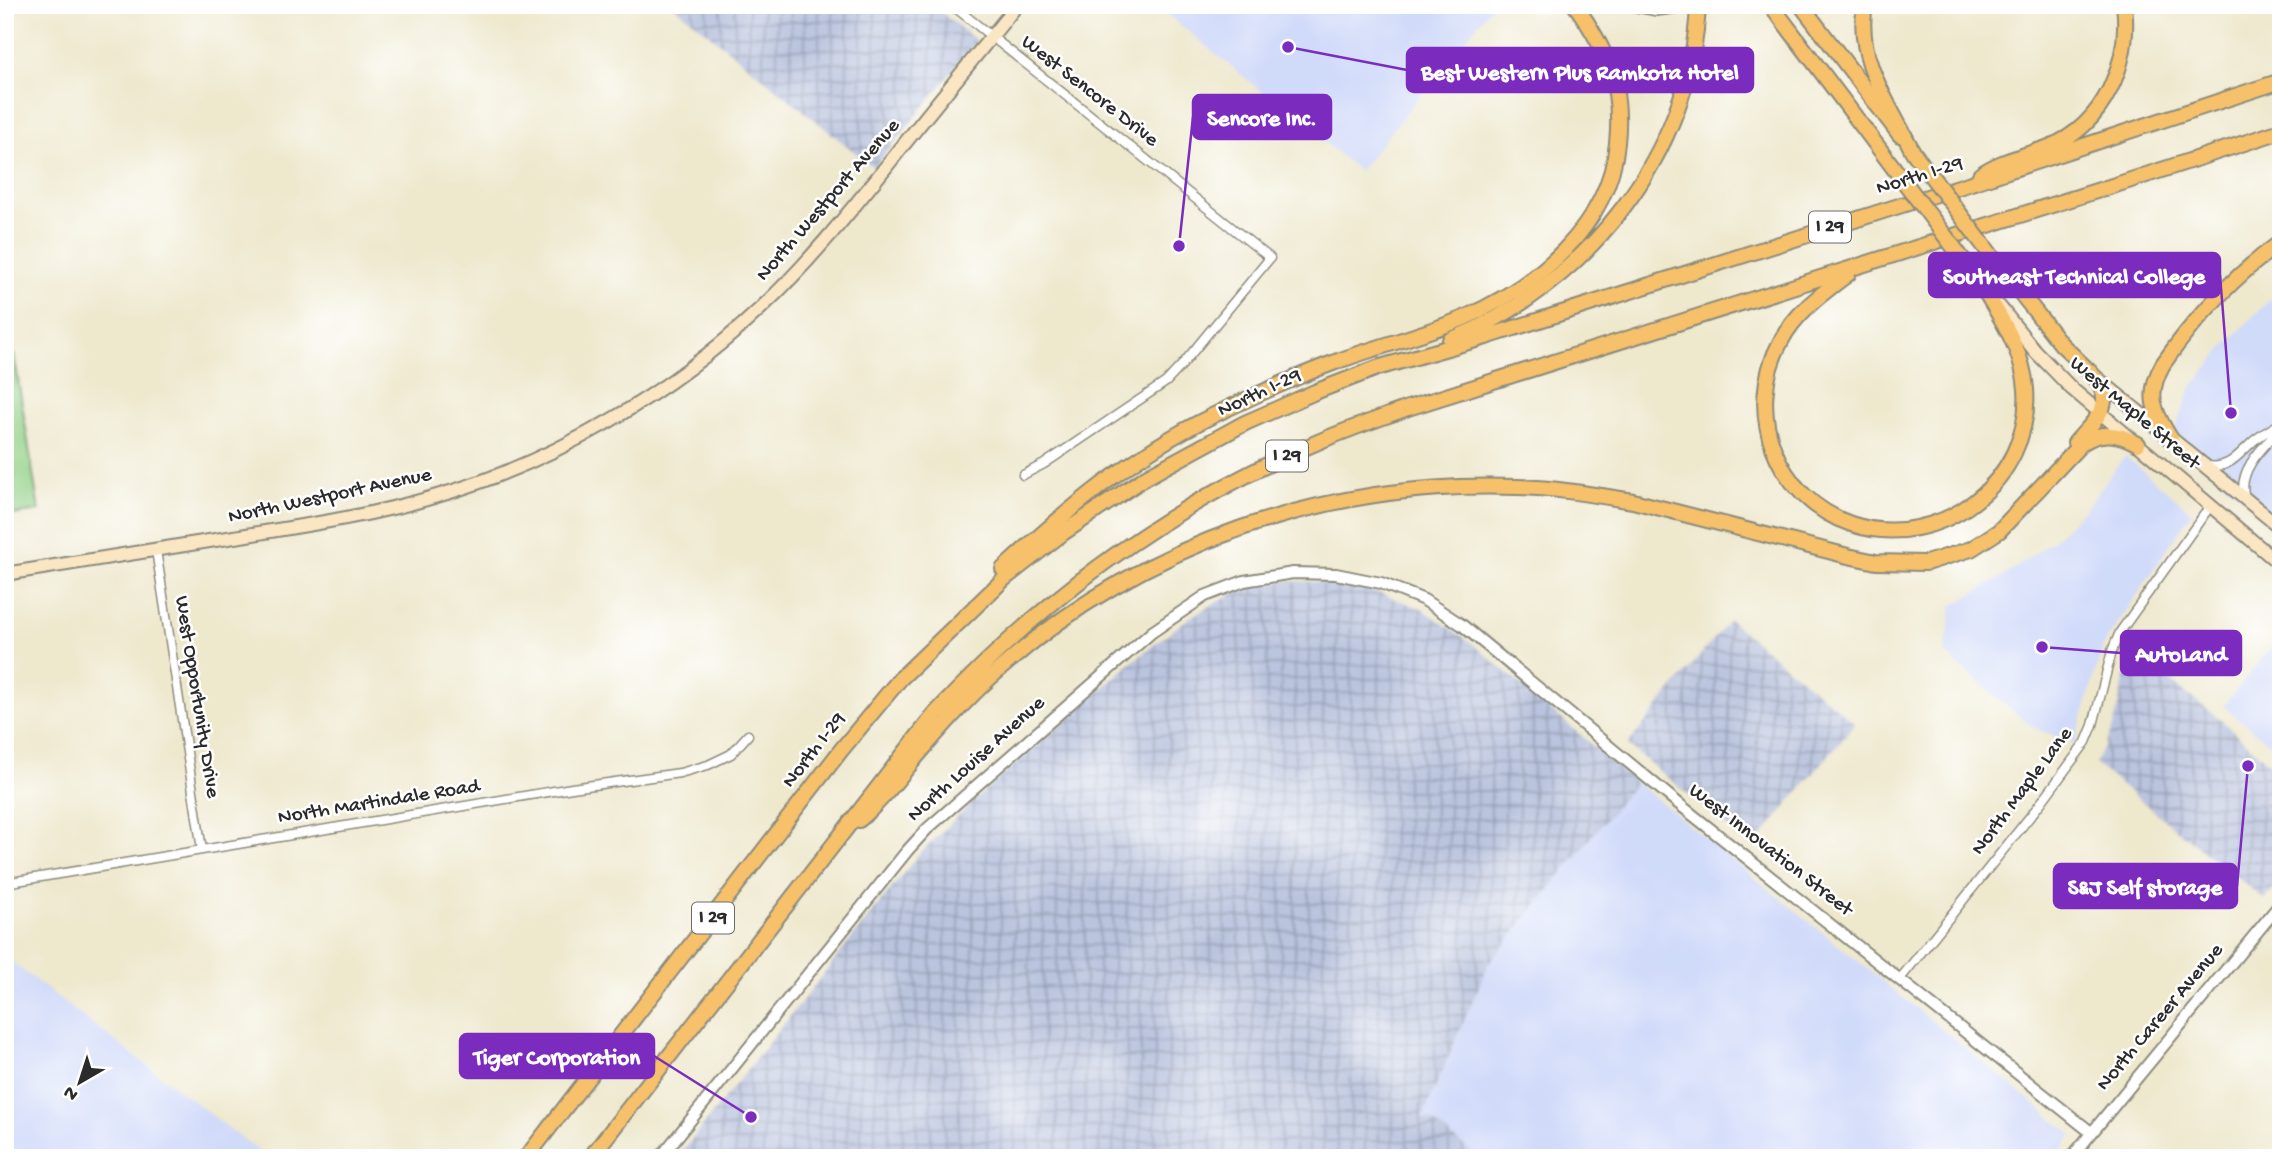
<svg xmlns="http://www.w3.org/2000/svg" width="2286" height="1163" viewBox="0 0 2286 1163" font-family="'Gochi Hand',sans-serif">
  <style>
    .built { fill: #d0daf9 }
    .industrial { fill: url(#industrial-grid) }
    .green { fill: #94d288; stroke: #607e5a; stroke-width: 2 }
    .lines { fill: none; stroke-linecap: round; stroke-linejoin: round }
    .minor-casing { stroke: #8c8a7c; stroke-width: 11 }
    .tertiary-casing { stroke: #8c8a7c; stroke-width: 14 }
    .secondary-casing { stroke: #8c8a7c; stroke-width: 16 }
    .trunk-casing { stroke: #8c8a7c; stroke-width: 18 }
    .motorway-casing { stroke: #8c8a7c; stroke-width: 18 }
    .minor { stroke: #fff; stroke-width: 8 }
    .tertiary { stroke: #fff; stroke-width: 10 }
    .secondary { stroke: #fbe6c4; stroke-width: 12 }
    .trunk { stroke: #f6c16b; stroke-width: 14 }
    .motorway { stroke: #f6c16b; stroke-width: 14 }
    .trunk-bridge-casing { stroke: #8c8a7c; stroke-width: 18; stroke-linecap: butt }
    .trunk-bridge { stroke: #f6c16b; stroke-width: 14 }
    .labels { text-anchor: middle; dominant-baseline: central; stroke-width: 5; stroke-linejoin: round; paint-order: stroke }
    .shield { fill: #fff; stroke: #6b6b6b; stroke-width: 2 }
    .shield-label { font-size: 19px; font-weight: bold; fill: #2b2b2b }
    .street-label { font-size: 21px; fill: #2b2b2b; stroke: #fff }
    .leader { fill: none; stroke: #7b2cbf; stroke-width: 2.5 }
    .callout-dot { fill: #7b2cbf; stroke: #fff; stroke-width: 2.5 }
    .callout { fill: #7b2cbf; stroke: #7b2cbf; stroke-width: 2.5 }
    .callout-label { font-size: 23px; text-anchor: middle; font-weight: bold; fill: #fff }
  </style>
  <defs>
    <pattern id="industrial-grid" width="8" height="8" patternUnits="userSpaceOnUse" patternTransform="scale(1.75)"><rect width="8" height="8" fill="#bac4de"/><path d="M0 4h8M4 0v8" fill="none" stroke="#979fb4"/></pattern>
  </defs>
  <rect width="100%" height="100%" fill="#fff"/>
  <filter id="ink" filterUnits="userSpaceOnUse"><feTurbulence type="fractalNoise" baseFrequency=".0143" numOctaves="2"/><feDisplacementMap in="SourceGraphic" scale="14" xChannelSelector="R" yChannelSelector="G"/><feConvolveMatrix kernelMatrix="1 2 1 2 8 2 1 2 1" color-interpolation-filters="sRGB"/></filter>
  <filter id="wash" filterUnits="userSpaceOnUse"><feTurbulence type="fractalNoise" baseFrequency=".00686" numOctaves="4" result="noise"/><feDisplacementMap in="SourceGraphic" scale="28" xChannelSelector="R" yChannelSelector="G"/><feGaussianBlur stdDeviation="1.57" result="paint"/><feColorMatrix in="noise" values="0 0 0 0 0 0 0 0 0 0 0 0 0 0 0 0 0 1.4 0 .05"/><feComposite in="paint" operator="in"/></filter>
  <g filter="url(#wash)">
    <rect width="100%" height="100%" fill="#eee8cd"/>
    <!-- built -->
    <path class="built" d="M1156 5H1493L1359 171Z
      M2281 294V528L2171 439 2192 387 2227 344 2270 299Z
      M2125 456 2192 512 2103 646 2075 744 2032 727 1945 654 1952 606 2004 576 2053 540 2084 510Z
      M2281 635V753L2223 706Z
      M1636 782 2073 1135 2055 1158H1479L1432 1121 1422 1119 1488 965Z
      M5 957 268 1158H5Z"/>
    <!-- industrial -->
    <path class="industrial" d="M673 5H932L977 41 874 168Z
      M1284 581 1350 583 1421 608 1473 644 1636 782 1488 965 1422 1118 1432 1121 1479 1158H677L919 854 976 799 1133 661 1190 617 1241 589Z
      M1729 620 1855 723 1753 847 1627 745Z
      M2146 664 2215 715 2281 773V881L2265 900 2095 764 2104 748 2113 727 2127 669Z"/>
    <!-- green -->
    <path class="green" d="M14 354 39 511 5 516V355Z"/>
  </g>
  <g filter="url(#ink)">
    <g class="lines">
      <!-- minor casing -->
      <g class="minor-casing">
        <path id="minor" d="M952 5 1270 258 1182 365 1166 382 1044 464 1023 475
          M2208 466C2230 470 2240 452 2256 439 2264 433 2272 428 2281 423
          M2245 497C2236 471 2264 446 2281 428
          M156 550 202 850
          M5 883 572 788 680 773 708 765 731 754 748 735
          M1900 979 2040 804 2086 742 2093 725 2112 651 2120 632 2211 505"/>
      </g>
      <!-- tertiary casing -->
      <g class="tertiary-casing">
        <path id="tertiary" d="M1631 5 1656 10 1695 5
          M660 1158 907 851 927 829 1152 632 1205 596 1244 581 1293 573 1336 574 1381 583 1424 600 1462 625 1679 804 2092 1133
          M2071 1158 2281 903"/>
      </g>
      <!-- secondary casing -->
      <g class="secondary-casing">
        <path id="secondary" d="M1999 306 2035 351 2072 389 2281 565
          M2097 378 2281 528
          M5 574C81 562 158 549 234 537 302 526 371 516 437 496 556 461 671 393 761 308 810 262 852 209 894 157 934 106 976 56 1017 5"/>
      </g>
      <!-- trunk casing -->
      <g class="trunk-casing">
        <path id="trunk" d="M1771 5 1893 167
          M1801 5 1900 135
          M1997 263 2061 344 2090 372"/>
      </g>
      <!-- motorway casing -->
      <g class="motorway-casing">
        <path id="motorway" d="M1865 5C1855 60 1890 105 1913 152
          M1980 175C2001 160 2025 156 2049 147 2105 125 2131 61 2124 5
          M1848 274C1823 293 1796 312 1781 341 1743 411 1776 498 1851 524 1939 553 2033 481 2026 389 2023 348 1997 312 1977 278
          M1450 340C1586 287 1692 153 1698 5
          M2171 439C2153 411 2146 394 2163 364 2195 318 2235 275 2281 242
          M2075 443C2096 418 2120 402 2090 372
          M1003 569C1067 510 1134 454 1212 416 1253 396 1295 377 1338 361 1380 346 1423 335 1464 318 1536 286 1609 227 1617 143 1623 88 1607 49 1575 5
          M859 820C884 799 902 773 923 749 947 721 972 693 1000 669 1141 543 1330 480 1517 487 1556 488 1595 495 1633 501L1848 556 1876 562 1926 563 1971 549 1999 531 2082 443C2101 430 2119 433 2138 444
          M526 1158 842 749 900 679 1004 579 1063 533 1146 477 1245 423 1315 392 1377 368 1486 337 1965 185 2281 81
          M590 1158 935 714C1043 598 1172 503 1318 442 1348 429 1378 419 1408 408L2128 181 2281 131"/>
      </g>
      <!-- minor -->
      <use href="#minor" class="minor"/>
      <!-- tertiary -->
      <use href="#tertiary" class="tertiary"/>
      <!-- secondary -->
      <use href="#secondary" class="secondary"/>
      <!-- trunk -->
      <use href="#trunk" class="trunk"/>
      <!-- motorway -->
      <use href="#motorway" class="motorway"/>
      <!-- trunk-bridge casing -->
      <g class="trunk-bridge-casing">
        <path id="trunk-bridge" d="M1913 152 1997 263
          M1893 167 1977 278"/>
      </g>
      <!-- trunk-bridge -->
      <use href="#trunk-bridge" class="trunk-bridge"/>
    </g>
  </g>
  <g class="labels">
    <!-- shield labels -->
    <g class="shield">
      <rect x="1809" y="211.5" width="42" height="31" rx="5"/>
      <rect x="1266" y="440.5" width="42" height="31" rx="5"/>
      <rect x="692" y="902.5" width="42" height="31" rx="5"/>
    </g>
    <g class="shield-label">
      <text x="1830" y="227">I 29</text>
      <text x="1287" y="456">I 29</text>
      <text x="713" y="918">I 29</text>
    </g>
    <!-- street labels -->
    <g class="street-label">
      <text transform="translate(1089 92) rotate(38)">West Sencore Drive</text>
      <text transform="translate(1920 177) rotate(-17)">North I-29</text>
      <text transform="translate(829 201) rotate(-49)">North Westport Avenue</text>
      <text transform="translate(1260 394) rotate(-25)">North I-29</text>
      <text transform="translate(2134 414) rotate(40)">West Maple Street</text>
      <text transform="translate(330 497) rotate(-12)">North Westport Avenue</text>
      <text transform="translate(196 697) rotate(81)">West Opportunity Drive</text>
      <text transform="translate(815 751) rotate(-52)">North I-29</text>
      <text transform="translate(977 760) rotate(-42)">North Louise Avenue</text>
      <text transform="translate(2023 792) rotate(-53)">North Maple Lane</text>
      <text transform="translate(379 803) rotate(-9)">North Martindale Road</text>
      <text transform="translate(1770 851) rotate(38)">West Innovation Street</text>
      <text transform="translate(2161 1018) rotate(-50)">North Career Avenue</text>
    </g>
  </g>
  <!-- callouts -->
  <path class="leader" d="M1288 47L1407 70M1179 246L1193 117M2231 413L2220 275M2042 647L2121 653M2248 766L2237 886M751 1117L654 1056"/>
  <g class="callout-dot">
    <circle cx="1288" cy="47" r="7"/>
    <circle cx="1179" cy="246" r="7"/>
    <circle cx="2231" cy="413" r="7"/>
    <circle cx="2042" cy="647" r="7"/>
    <circle cx="2248" cy="766" r="7"/>
    <circle cx="751" cy="1117" r="7"/>
  </g>
  <g class="callout">
    <rect x="1407" y="48" width="346" height="44" rx="7"/>
    <rect x="1193" y="95" width="138" height="44" rx="7"/>
    <rect x="1929" y="253" width="291" height="44" rx="7"/>
    <rect x="2121" y="631" width="120" height="44" rx="7"/>
    <rect x="2054" y="864" width="183" height="44" rx="7"/>
    <rect x="460" y="1034" width="194" height="44" rx="7"/>
  </g>
  <g class="callout-label">
    <text x="1580" y="79">Best Western Plus Ramkota Hotel</text>
    <text x="1262" y="125">Sencore Inc.</text>
    <text x="2074" y="283">Southeast Technical College</text>
    <text x="2181" y="661">AutoLand</text>
    <text x="2145" y="894">S&amp;J Self storage</text>
    <text x="557" y="1064">Tiger Corporation</text>
  </g>
  <!-- margin -->
  <rect width="2286" height="1163" fill="none" stroke="#fff" stroke-width="28"/>
  <!-- north arrow -->
  <g transform="translate(80 1082) rotate(219)" stroke="#ffffff" stroke-width="5" paint-order="stroke">
  <path d="M0-5L12 26L0 18L-12 26Z" fill="#2b2b2b"/>
  <text y="-10" font-size="19" font-weight="bold" text-anchor="middle" fill="#2b2b2b">N</text>
  </g>
</svg>
